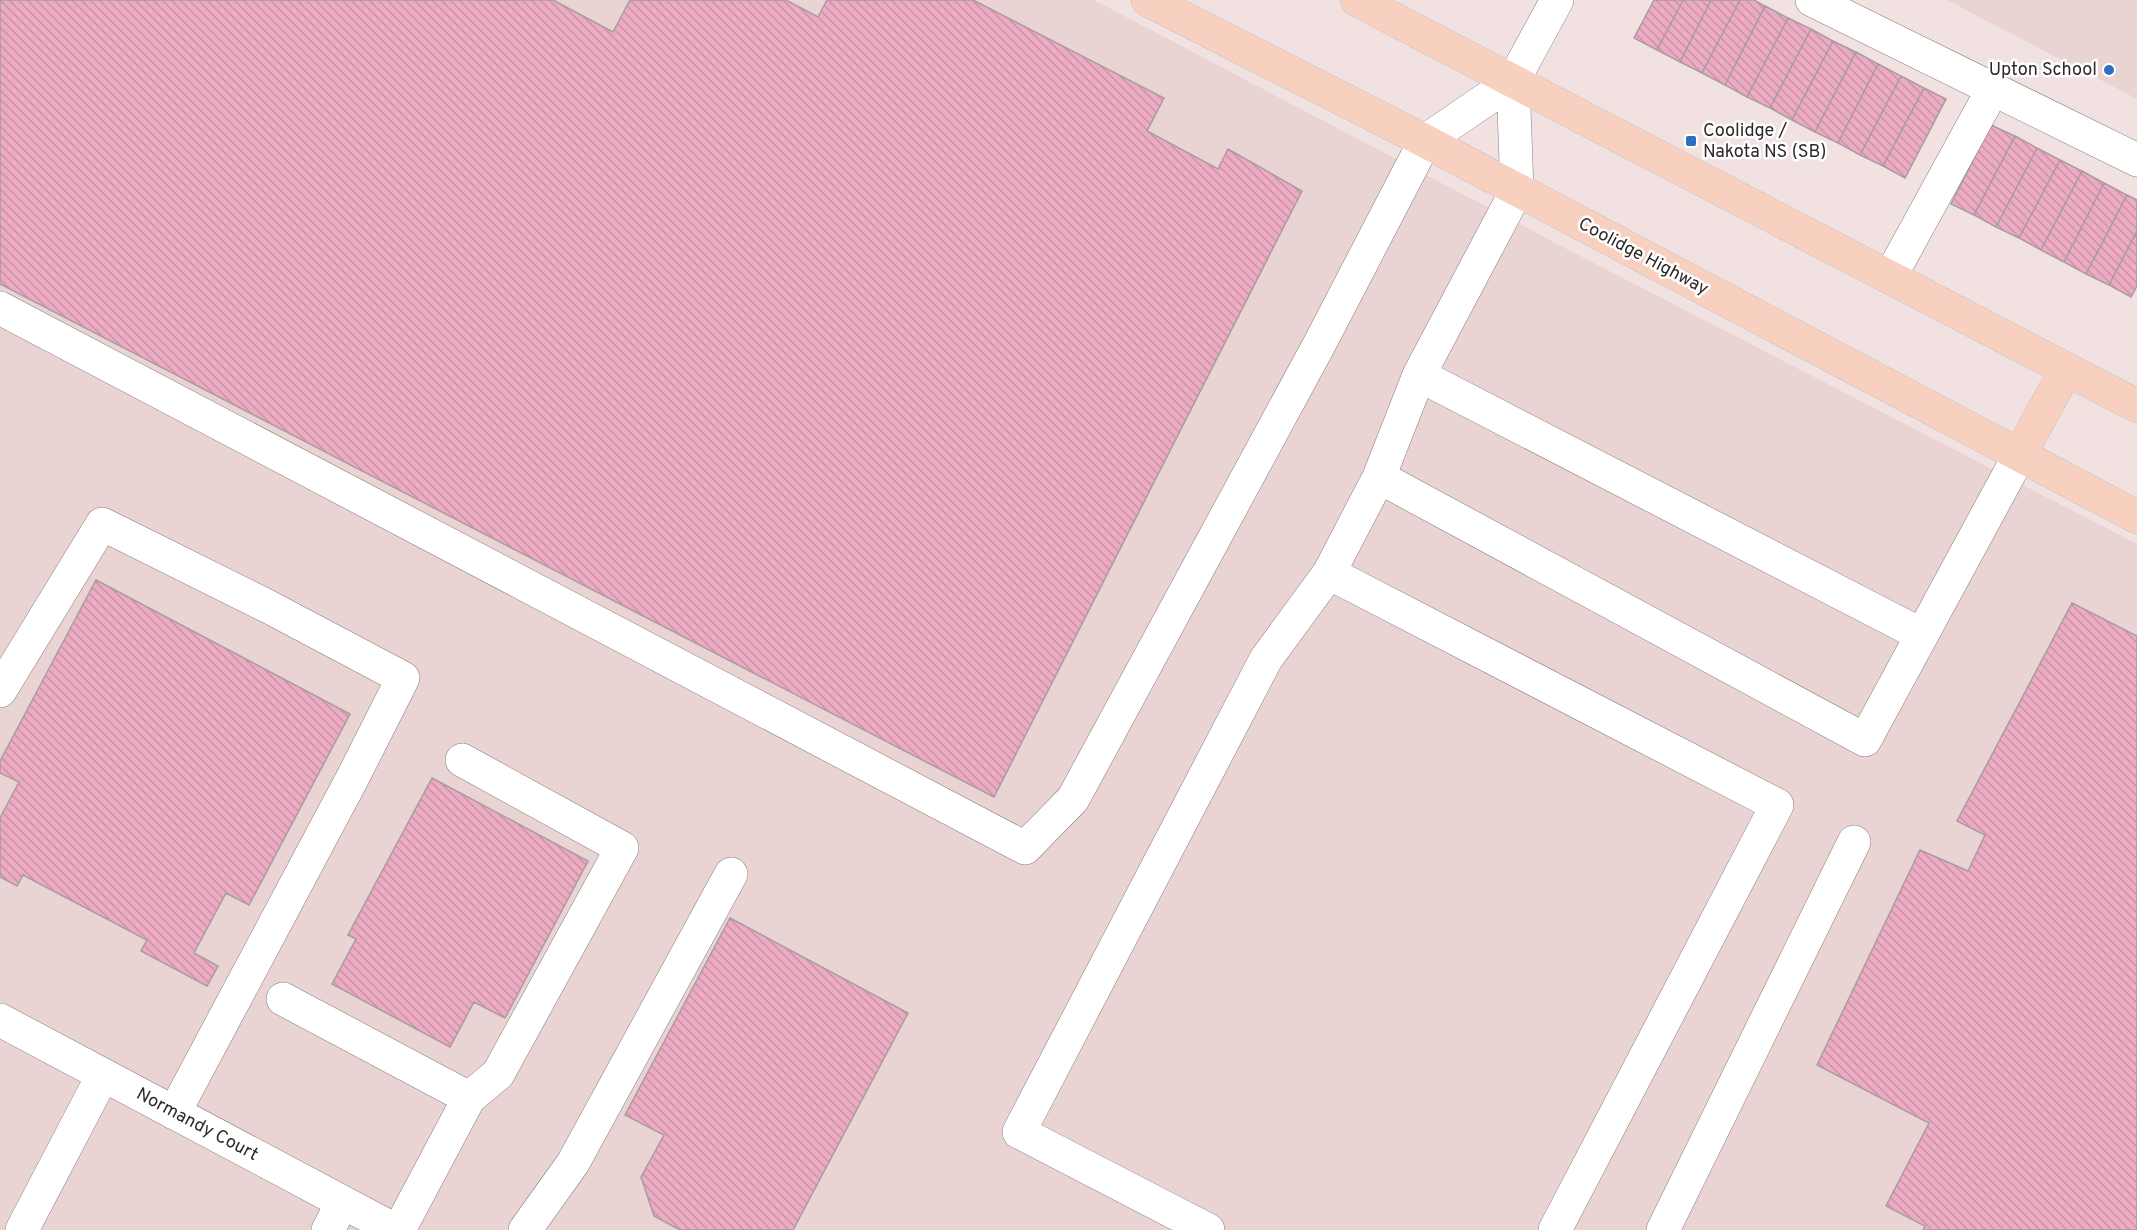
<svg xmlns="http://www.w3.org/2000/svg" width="2137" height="1230" viewBox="0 0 2137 1230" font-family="Overpass,sans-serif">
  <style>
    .built { fill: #ead3d3 }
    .building { fill: url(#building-back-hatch); stroke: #a89ca0; stroke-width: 1.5 }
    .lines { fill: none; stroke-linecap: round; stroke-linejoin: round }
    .minor-casing { stroke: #897c7b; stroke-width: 34 }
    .major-casing { stroke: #c4c3c3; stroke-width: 34 }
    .minor { stroke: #fff; stroke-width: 33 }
    .major { stroke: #f7d0bf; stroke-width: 33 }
    .poi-dot { fill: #2b70c1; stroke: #fff; stroke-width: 2 }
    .labels { text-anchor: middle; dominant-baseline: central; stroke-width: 5; stroke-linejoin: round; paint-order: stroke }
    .poi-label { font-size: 18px; fill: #2e2928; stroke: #fff; text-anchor: end }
    .street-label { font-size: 18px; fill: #2e2928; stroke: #fff }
  </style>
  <defs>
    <pattern id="building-back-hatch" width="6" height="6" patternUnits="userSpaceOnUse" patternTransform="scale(1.5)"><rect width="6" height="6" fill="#ecabc3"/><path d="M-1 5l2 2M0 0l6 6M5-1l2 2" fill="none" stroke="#cb93a8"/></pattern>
  </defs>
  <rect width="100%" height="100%" fill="#f1e2e1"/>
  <!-- built -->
  <path class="built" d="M0 0H1094L1561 246 2137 544V1230H0Z
    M1947 0H2137V99L2027 42Z"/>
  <!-- building -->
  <path class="building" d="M0 0H553L613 32 630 0H786L818 17 827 0H973L1164 98 1147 131 1218 169 1228 149 1302 191 994 797 0 284Z
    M1654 0H1683L1657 50 1634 38Z
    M1683 0H1711L1680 62 1657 50Z
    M1711 0H1740L1702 73 1680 62Z
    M1740 0H1754L1765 6 1725 85 1702 73Z
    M1765 6 1788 18 1747 97 1725 85Z
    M1788 18 1811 29 1770 108 1747 97Z
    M1811 29 1833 41 1792 120 1770 108Z
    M1833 41 1856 52 1815 132 1792 120Z
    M1856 52 1878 64 1838 143 1815 132Z
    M1878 64 1901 76 1860 155 1838 143Z
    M1901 76 1924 88 1883 166 1860 155Z
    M1924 88 1946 99 1905 178 1883 166Z
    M1991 125 2015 136 1974 215 1951 204Z
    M2015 136 2037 148 1996 227 1974 215Z
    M2037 148 2060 160 2019 238 1996 227Z
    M2060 160 2082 171 2041 250 2019 238Z
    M2082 171 2104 183 2064 262 2041 250Z
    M2104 183 2127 195 2086 274 2064 262Z
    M2127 195 2137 200V231L2109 285 2086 274Z
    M2137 231V286L2131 297 2109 285Z
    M96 580 350 714 249 905 226 893 194 953 218 966 207 986 141 951 147 940 23 875 17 886 0 877V818L19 782 0 773V761Z
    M2072 603 2137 636V1230H1923L1925 1226 1886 1206 1929 1123 1817 1065 1920 850 1968 871 1985 835 1957 821Z
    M432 778 588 861 505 1018 474 1002 450 1047 332 984 356 939 348 935Z
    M730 918 908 1013 793 1230H680L654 1216 641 1177 664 1135 625 1115Z"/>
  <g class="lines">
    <!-- minor casing -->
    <g class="minor-casing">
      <path id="minor" d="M1812 0 2137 160
        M1890 277 1993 89
        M0 308 1025 848 1073 799 1320 343 1425 141 1513 81
        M1419 375 1922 635
        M1379 477 1419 375 1517 190 1513 81 1557 0
        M1329 573 1777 805 1555 1230
        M0 691 102 524 269 607 403 678 353 777 174 1113
        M283 999 469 1098
        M0 1020 395 1230
        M22 1230 103 1075
        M328 1230 342 1203
        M399 1230 469 1098 498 1074 622 848 462 760
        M525 1230 573 1163 731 874
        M1208 1230 1019 1132 1266 659 1329 573 1379 477 1865 740 2020 454
        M1663 1230 1854 842"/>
    </g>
    <!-- major casing -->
    <g class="major-casing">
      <path id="major" d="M1148 0 1425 141 2137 517
        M1357 0 2137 406
        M2020 454 2066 370"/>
    </g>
    <!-- minor -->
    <use href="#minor" class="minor"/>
    <!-- major -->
    <use href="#major" class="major"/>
  </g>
  <!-- markers -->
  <g class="poi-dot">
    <circle cx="2109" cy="70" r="6"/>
    <rect x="1685" y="135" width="12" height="12" rx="3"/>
  </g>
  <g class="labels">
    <!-- poi labels -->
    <g class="poi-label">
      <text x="2097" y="70">Upton School</text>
      <text x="1703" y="131" text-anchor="start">Coolidge /<tspan x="1703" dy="21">Nakota NS (SB)</tspan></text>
    </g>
    <!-- street labels -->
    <g class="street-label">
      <text transform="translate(1643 257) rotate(28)">Coolidge Highway</text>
      <text transform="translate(197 1125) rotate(28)">Normandy Court</text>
    </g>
  </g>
</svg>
